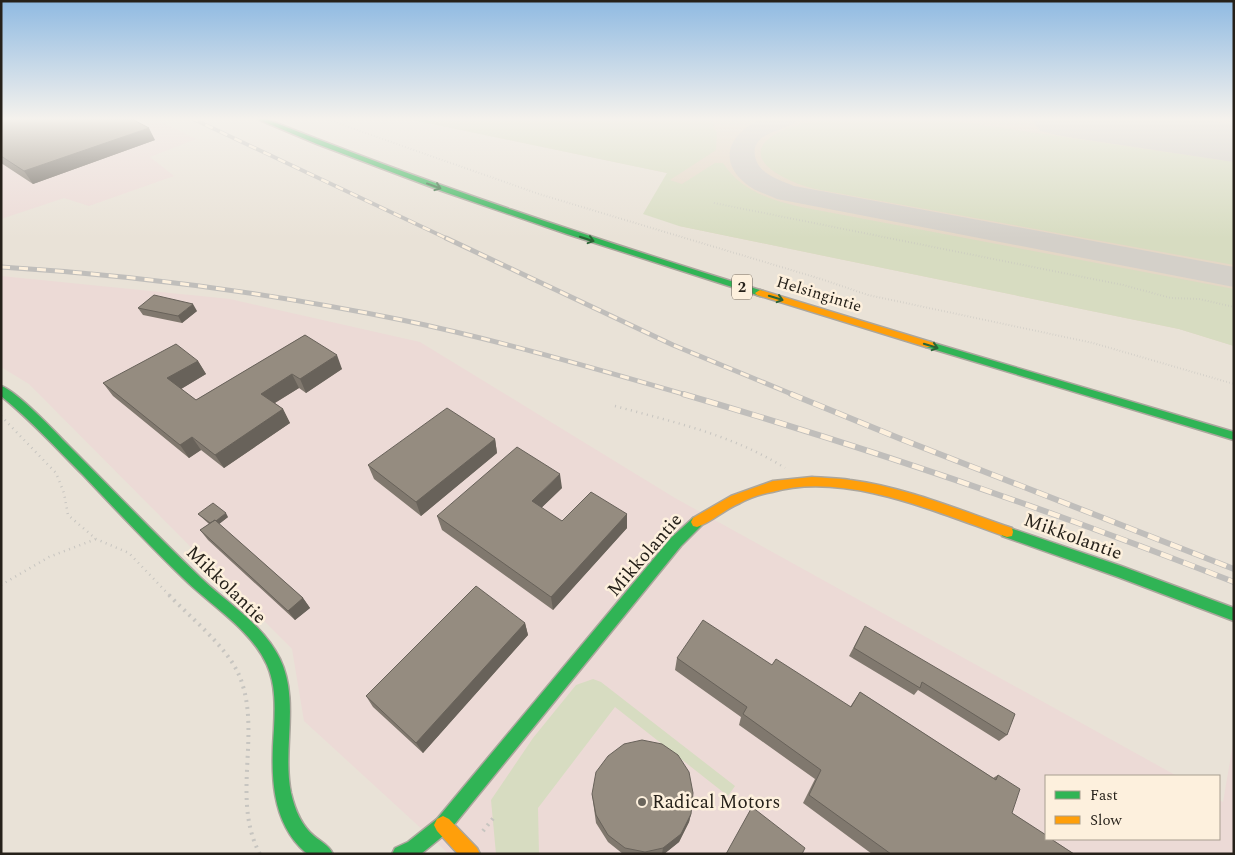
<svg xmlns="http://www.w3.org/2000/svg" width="1235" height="855" viewBox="0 0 1235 855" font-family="Spectral,serif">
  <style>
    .industrial { fill: #ecdad6 }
    .built { fill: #e4d7c6 }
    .green { fill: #d7dcc1 }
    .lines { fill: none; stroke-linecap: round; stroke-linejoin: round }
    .taxiway { fill: #d4d0c9; fill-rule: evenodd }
    .runway { fill: #d4d0c9; fill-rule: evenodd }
    .fast-casing { stroke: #aba69d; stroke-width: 3 }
    .slow-casing { stroke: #aba69d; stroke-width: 3 }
    .path-far2 { stroke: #c7c5c0; stroke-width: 2; stroke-dasharray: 0.5 2.5; stroke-linecap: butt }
    .path-far1 { stroke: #c7c5c0; stroke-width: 2.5; stroke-dasharray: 1 4.5; stroke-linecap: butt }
    .path { stroke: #c7c5c0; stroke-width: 4; stroke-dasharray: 2 5; stroke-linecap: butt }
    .fast { fill: #30b455; fill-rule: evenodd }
    .slow { fill: #ff9f0a; fill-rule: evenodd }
    .rail-far2-casing { stroke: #c0bebb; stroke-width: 4 }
    .rail-far1-casing { stroke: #c0bebb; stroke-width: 5 }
    .rail-casing { stroke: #c0bebb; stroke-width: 6 }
    .rail-far2 { stroke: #fdf0dd; stroke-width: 2.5; stroke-dasharray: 8; stroke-linecap: butt }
    .rail-far1 { stroke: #fdf0dd; stroke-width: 3; stroke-dasharray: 9; stroke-linecap: butt }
    .rail { stroke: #fdf0dd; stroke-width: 4.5; stroke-dasharray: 12; stroke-linecap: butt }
    .wall { fill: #80786e }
    .shaded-wall { fill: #68625a }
    .building { fill: #958c80; stroke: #68625a }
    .oneway { stroke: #2a6335 }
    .poi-dot { fill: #6a655c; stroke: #fdf0dd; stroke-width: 2 }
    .labels { text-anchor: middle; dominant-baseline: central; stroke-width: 5; stroke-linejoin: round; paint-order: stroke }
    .shield { fill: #fdf0dd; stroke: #665f54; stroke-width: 1 }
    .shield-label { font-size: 15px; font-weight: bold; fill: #26211a }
    .street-label { font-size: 16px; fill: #26211a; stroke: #fdf0dd }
    .near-street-label { font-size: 19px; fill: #26211a; stroke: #fdf0dd }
    .near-poi-label { font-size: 19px; fill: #26211a; stroke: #fdf0dd; text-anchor: start }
  </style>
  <rect width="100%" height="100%" fill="#e9e2d7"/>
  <!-- industrial -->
  <path class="industrial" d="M1 118H154L196 139 150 157 174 176 89 206 64 198 1 219Z
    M1 276 230 299 420 342 675 498 1177 776H1046V839H1219V800L1223 802 1234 738V854H449L304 721 292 649 29 384 1 367Z"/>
  <!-- built -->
  <path class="built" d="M404 118H1234V346L1179 329 679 226 667 173Z"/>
  <!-- green -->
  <path class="green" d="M404 118H710L717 133 716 150 670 180 682 184 715 163H723C741 191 771 200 801 207L1234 289V346L1179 329 679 226 643 214 667 173Z
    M844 118H935L1234 162V265L815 189C786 182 729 156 783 130 802 122 824 120 844 118Z
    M593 679 601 682 735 786 728 796 615 707 538 808 539 854H496L491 800 533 738 576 685Z"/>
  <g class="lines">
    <!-- taxiway -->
    <path class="taxiway" d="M764 118H800C790 132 750 130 755 156 758 174 779 180 794 186L1234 267V287L777 199C766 194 754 191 745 183 715 158 733 130 764 118Z"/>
    <!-- runway -->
    <path class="runway" d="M1031 118H1191L1234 124V162L1061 136 1040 131Z"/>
    <!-- fast casing -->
    <g class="fast-casing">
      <path id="fast" d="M255 118H264C427 184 595 239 763 291L765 293 760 296 757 295 567 234 442 191 317 144Z
        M930 342 1234 432V440L926 347 925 345 926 343Z
        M1 386C17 391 56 433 69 446 113 490 156 535 201 578 228 604 263 624 280 659 300 701 282 749 291 793 295 810 301 825 314 836 321 842 329 845 333 854H308L305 852C270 821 271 772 274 729 275 708 276 685 267 665 251 629 210 605 183 578 149 545 116 510 83 475 56 448 31 420 1 396Z
        M697 517 701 518 703 522 701 526 681 546 449 831 421 854H392L395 848 408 842 437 819 671 538 693 518Z
        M1007 527 1121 566 1234 608V621L1118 577 1002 536 1001 532 1002 528Z"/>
    </g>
    <!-- slow casing -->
    <g class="slow-casing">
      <path id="slow" d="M760 290 934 343 935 345 934 347H926L757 295 755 293Z
        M812 477C824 478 837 478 850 480 905 487 959 510 1012 528L1013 532 1012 536 1007 537C938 513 846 471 772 492 761 494 749 498 740 503 725 509 712 522 697 527L693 526 691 522 693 518 731 496 773 481Z
        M443 816 449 819 477 848 480 854H458L437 831 434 825 437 819Z"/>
    </g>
    <!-- path-far2 -->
    <path class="path-far2" d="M323 118 539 194 821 279 868 295 1093 343 1234 384
      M714 203 1123 285 1171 298 1199 299 1234 307"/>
    <!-- path-far1 -->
    <path class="path-far1" d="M615 406C673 422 733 435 785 468
      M1 416 56 473 64 493 68 515 96 539 129 553 170 596
      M1 585 49 557 96 539"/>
    <!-- path -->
    <path class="path" d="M169 595C190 617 227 647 239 675 263 731 230 799 260 854
      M483 831 495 816"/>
    <!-- fast -->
    <use href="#fast" class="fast"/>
    <!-- slow -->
    <use href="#slow" class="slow"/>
    <!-- rail-far2 casing -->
    <g class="rail-far2-casing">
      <path id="rail-far2" d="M191 118 448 239"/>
    </g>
    <!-- rail-far1 casing -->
    <g class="rail-far1-casing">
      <path id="rail-far1" d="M446 238 673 345 794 395
        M1 267C136 275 269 293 402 320 498 340 593 368 687 395"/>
    </g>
    <!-- rail casing -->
    <g class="rail-casing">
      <path id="rail" d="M683 394C869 448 1053 511 1234 582
        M791 394 901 439 1234 569"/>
    </g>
    <!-- rail-far2 -->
    <use href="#rail-far2" class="rail-far2"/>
    <!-- rail-far1 -->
    <use href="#rail-far1" class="rail-far1"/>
    <!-- rail -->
    <use href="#rail" class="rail"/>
  </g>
  <!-- wall -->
  <path class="wall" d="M1 118 155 140 33 184 1 163Z
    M138 308 197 311 182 323 143 315Z
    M305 335 342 369 306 393 299 388 275 403 283 409 290 423 224 468 201 450 189 458 113 396 103 383 198 361 206 374 181 389 196 400Z
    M495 439 497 453 421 516 374 479 368 465Z
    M562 488 541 508 562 521 627 514V528L553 610 442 530 437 516Z
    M198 514 228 517 219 524 303 598 310 608 295 620 208 540 200 530 209 524Z
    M525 623 528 635 423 753 373 707 366 696Z
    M865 626 1007 735 999 741 918 690 914 695 849 656Z
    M677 658 772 665 850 707 860 692 993 778 998 775 1012 813 1074 854H872L803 803 815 779 739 725 741 717 675 670Z
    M592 794 691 814 689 822 679 842 664 854H623L608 842 596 823Z"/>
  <!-- shaded-wall -->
  <path class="shaded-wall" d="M149 128 155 140 33 184 24 171Z
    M193 304 197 311 182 323 178 316Z
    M337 355 342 369 306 393 300 379Z
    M198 361 206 374 176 392 167 378Z
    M292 374 299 388 268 407 261 394Z
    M283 409 290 423 224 468 215 455Z
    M192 437 201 450 189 458 180 445Z
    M495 439 497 453 421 516 416 502Z
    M560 474 562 488 534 515 532 501Z
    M226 513 228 517 214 528 211 524Z
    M627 514V528L553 610 551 597Z
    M303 598 310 608 295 620 288 611Z
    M525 623 528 635 423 753 416 743Z
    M691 814 689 822 679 842 664 854H662L663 848Z"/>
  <!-- building -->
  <path class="building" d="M1 118H130L149 128 24 171 1 156Z
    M154 295 193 304 178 316 138 308Z
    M305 335 337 355 300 379 292 374 261 394 283 409 215 455 192 437 180 445 103 383 176 344 198 361 167 378 196 400Z
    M447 408 495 439 416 502 368 465Z
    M517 447 560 474 532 501 562 521 591 492 627 514 551 597 437 516Z
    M213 503 226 513 216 521 215 520 210 523 198 514Z
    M215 520 303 598 288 611 200 530Z
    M476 586 525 623 416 743 366 696Z
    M703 620 772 665 776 659 851 707 860 692 996 780 998 775 1020 789 1012 813 1046 835V839H1051L1074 854H891L809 795 821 770 743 714 747 707 677 658Z
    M865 626 1015 714 1007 735 922 682 920 688 854 648Z
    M642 740 662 744 678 755 689 772 693 793 691 814 681 834 663 848 645 852 625 848 608 835 596 815 592 794 596 772 608 756 624 744Z
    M752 807 805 848 802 854H726Z"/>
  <!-- one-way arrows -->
  <defs><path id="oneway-shaft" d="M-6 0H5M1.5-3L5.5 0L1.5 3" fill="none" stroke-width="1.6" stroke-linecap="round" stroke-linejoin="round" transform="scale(1.25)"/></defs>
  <g class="oneway">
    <use href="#oneway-shaft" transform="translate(434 186) rotate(20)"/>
    <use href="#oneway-shaft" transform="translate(587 239) rotate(18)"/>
    <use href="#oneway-shaft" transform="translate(776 298) rotate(17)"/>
    <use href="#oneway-shaft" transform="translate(931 346) rotate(17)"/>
  </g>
  <!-- sky -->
  <linearGradient id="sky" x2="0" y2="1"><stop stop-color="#8fbae2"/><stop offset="0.5" stop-color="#f5f2ed"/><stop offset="1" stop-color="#f5f2ed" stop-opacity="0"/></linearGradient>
  <rect width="1235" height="238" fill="url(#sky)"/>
  <!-- markers -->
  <circle class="poi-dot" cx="642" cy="802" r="5"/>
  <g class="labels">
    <!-- shield labels -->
    <rect class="shield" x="732" y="274.5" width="20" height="25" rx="4"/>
    <g class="shield-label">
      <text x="742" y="287">2</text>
    </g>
    <!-- street labels -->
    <g class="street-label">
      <text transform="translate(819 294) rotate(17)">Helsingintie</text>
    </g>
    <!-- near-street labels -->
    <g class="near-street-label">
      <text transform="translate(1073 537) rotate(20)">Mikkolantie</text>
      <text transform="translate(645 555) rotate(-49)">Mikkolantie</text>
      <text transform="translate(226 585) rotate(44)">Mikkolantie</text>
    </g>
    <!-- near-poi labels -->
    <g class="near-poi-label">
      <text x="652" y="802">Radical Motors</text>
    </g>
  </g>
  <!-- border -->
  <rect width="1235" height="855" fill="none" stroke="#26211a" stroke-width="5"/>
  <!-- legend -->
  <rect x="1045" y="775" width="175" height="65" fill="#fdf0dd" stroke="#a79d8f"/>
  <rect x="1055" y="791" width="25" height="8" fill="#30b455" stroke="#a79d8f"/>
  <text x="1090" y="800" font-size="15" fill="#26211a">Fast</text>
  <rect x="1055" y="816" width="25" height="8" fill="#ff9f0a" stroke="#a79d8f"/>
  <text x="1090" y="825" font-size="15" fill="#26211a">Slow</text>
</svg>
